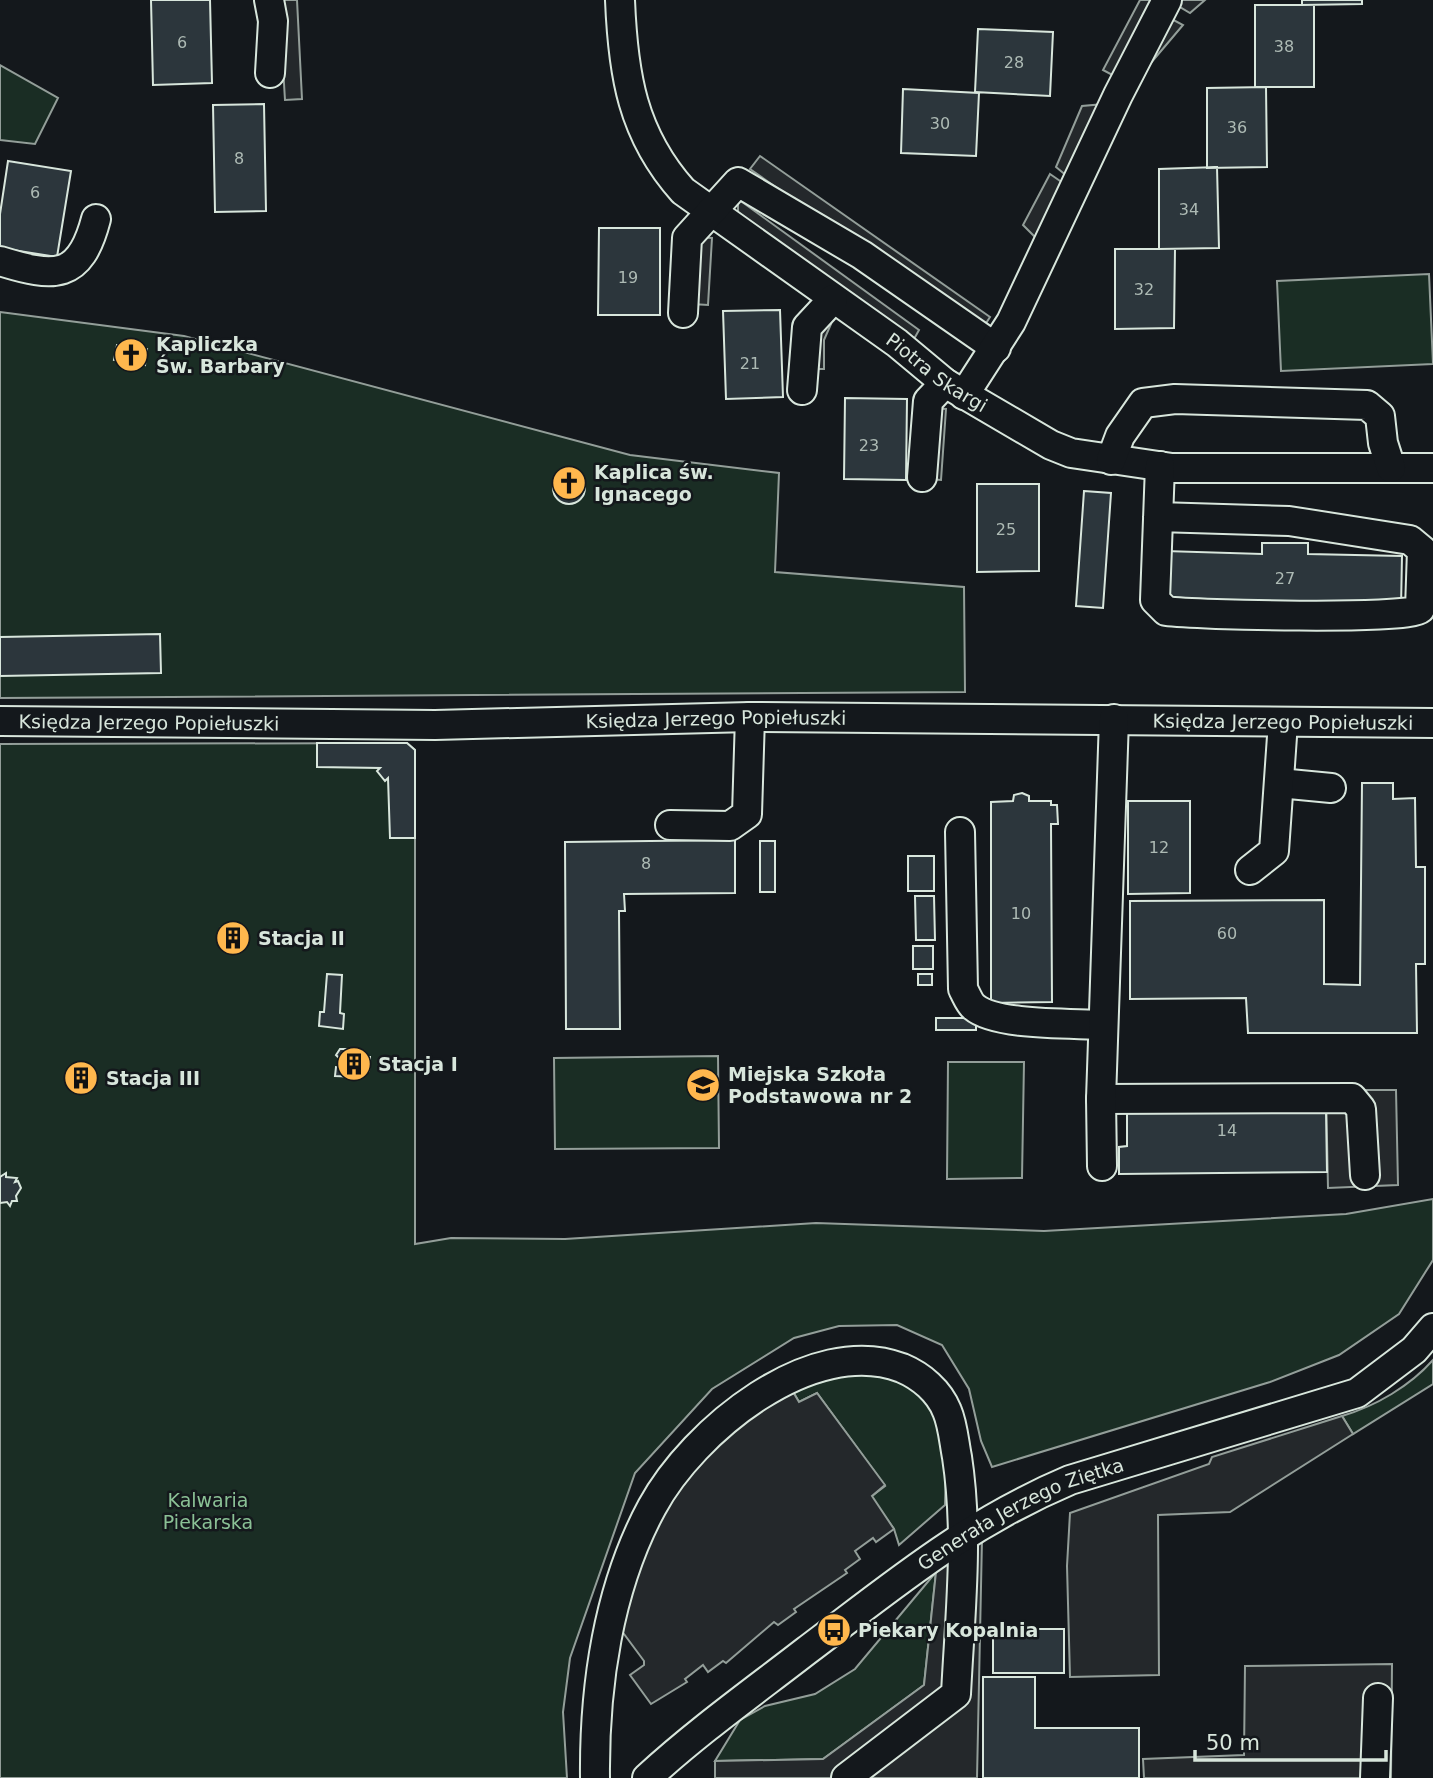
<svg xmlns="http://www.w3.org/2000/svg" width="1433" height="1778" viewBox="0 0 1433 1778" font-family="'DejaVu Sans',sans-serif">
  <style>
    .green { fill: #1a2d24; stroke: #939e99; stroke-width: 2 }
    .parking { fill: #24282b; stroke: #939e99; stroke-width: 2 }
    .building { fill: #2c363c; stroke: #d8e6dc; stroke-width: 2 }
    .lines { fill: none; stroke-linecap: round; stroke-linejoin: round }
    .minor-casing { stroke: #d8e6dc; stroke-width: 32 }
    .minor { stroke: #14181c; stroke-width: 28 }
    .labels { text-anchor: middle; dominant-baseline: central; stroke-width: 5; stroke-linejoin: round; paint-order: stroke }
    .number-label { font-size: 16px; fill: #adbab4 }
    .poi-label { font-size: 19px; font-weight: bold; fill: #d8e6dc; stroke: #14181c; text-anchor: start }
    .street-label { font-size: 19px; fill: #d8e6dc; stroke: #14181c }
    .park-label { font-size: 19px; fill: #8ac095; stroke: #14181c }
  </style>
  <rect width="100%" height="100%" fill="#14181c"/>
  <!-- green -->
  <path class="green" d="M0 65 58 98 35 144 0 140Z
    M1429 274 1433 364 1281 371 1277 281Z
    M0 312 184 336 630 455 779 473 775 572 964 587 965 692 0 698Z
    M407 743 415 750V1244L451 1238 565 1239 816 1223 1044 1231 1346 1214 1433 1199V1260L1399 1314 1339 1355 1270 1382 992 1467 981 1441 969 1389 942 1345 897 1325 839 1326 794 1338 712 1389 635 1473 570 1658 563 1712 567 1778H0V744Z
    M718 1056 719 1148 555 1149 554 1058Z
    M948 1062H1024L1022 1178 947 1179Z
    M1433 1360V1384L1353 1434 1342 1416C1376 1406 1410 1386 1433 1360Z
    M873 1370C948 1392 947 1436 945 1505L899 1545 894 1529 872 1499V1496L885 1486 817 1393 799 1402 792 1390 844 1373Z
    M936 1572 924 1685 823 1759 715 1761 740 1720 765 1706 815 1694 855 1669Z"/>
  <!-- parking -->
  <path class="parking" d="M279 0H297L302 99 285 100Z
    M1140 0H1158L1116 77 1103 70Z
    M1177 0H1205L1190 13 1175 4Z
    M1166 16 1183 25 1139 77Z
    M1105 104 1068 177 1056 167 1082 106Z
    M760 156 990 317 981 331 750 169Z
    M1050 174 1063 183 1035 237 1023 225Z
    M738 199 919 330 914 339 742 216 738 212Z
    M696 237 712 238 708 305 692 304Z
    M818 322 831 324 824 340V369H811Z
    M933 408 946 409 941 480 929 479Z
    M1326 1090H1396L1398 1185 1328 1188Z
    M792 1390 799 1402 817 1393 885 1485 872 1496 894 1529 876 1542 873 1538 855 1551 860 1559 845 1570 847 1573 794 1609 796 1612 778 1625 774 1622 726 1663 723 1661 708 1672 703 1665 685 1679 687 1682 651 1704 630 1675 644 1665V1661L624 1634 618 1631 640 1556 673 1492 718 1440Z
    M1342 1416 1353 1434 1230 1512 1158 1515 1159 1675 1070 1677 1067 1566 1070 1513 1209 1464 1212 1457Z
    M982 1539 977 1778H715V1761L823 1759 924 1685 936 1572 962 1549Z
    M1392 1664 1391 1778H1144L1143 1759 1244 1755 1245 1666Z"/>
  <!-- building -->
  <path class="building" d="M151 0H210L212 83 153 85Z
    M1302 0H1362V4L1302 5Z
    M1255 5H1314V87H1255Z
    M978 29 1053 32 1050 96 975 92Z
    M1266 87 1267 167 1207 168V88Z
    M903 89 979 93 976 156 901 153Z
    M264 104 266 211 215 212 213 105Z
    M8 161 71 171 57 257 0 248V214Z
    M1217 167 1219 248 1159 249V169Z
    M599 228H660V315H598Z
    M1115 249H1175L1174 328 1115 329Z
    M780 310 783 397 726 399 723 311Z
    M117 345 147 349 145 365 114 360Z
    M845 398 907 399 906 480 844 479Z
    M553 488a16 16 0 1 1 32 0a16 16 0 1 1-32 0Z
    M977 484H1039V571L977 572Z
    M1084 491 1111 493 1103 608 1076 606Z
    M1262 543H1308V554L1402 556 1401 608 1164 603 1165 551 1262 554Z
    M160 634 161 673 0 676V637Z
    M317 743H407L415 750V838H390L388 778 385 781 377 771 380 768 317 767Z
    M1362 783H1393V799L1415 798 1416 867H1425V964H1416L1417 1033H1248L1246 998 1130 999V901L1324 900V984L1360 985Z
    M1022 793 1029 796V801H1051V805H1057L1058 824H1051L1052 1002 991 1003V802L1013 801 1014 795Z
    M1128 801H1190V893L1128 894Z
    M735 840V893L624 894 625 911H619L620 1029H566L565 842Z
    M760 841H775V892H760Z
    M908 856H934V891H908Z
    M915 896H934L935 940H916Z
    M229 924 240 926 239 932 248 935 246 947 234 944 233 950 222 947 221 928 227 930Z
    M913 946H933V969H913Z
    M327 974 342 975 340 1013 344 1014 343 1029 319 1026 320 1012H324Z
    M918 974H932V985H918Z
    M936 1018H976V1030H936Z
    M340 1049H348L349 1053 363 1052 365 1057H370L369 1071 362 1072 361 1077 335 1076 336 1067H340V1059L336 1055Z
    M70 1079a11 11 0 1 1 22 0a11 11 0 1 1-22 0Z
    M1326 1111 1327 1172 1119 1174V1147L1127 1146V1113Z
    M6 1173V1177L17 1178 15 1182 18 1181 21 1188 16 1196 17 1201H12L10 1206 7 1202 0 1203V1177Z
    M993 1629H1064V1673H993Z
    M983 1677H1035V1728H1139V1778H983Z"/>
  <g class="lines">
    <!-- minor casing -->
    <g class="minor-casing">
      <g id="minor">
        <path d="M269 0 273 21 270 73"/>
        <path id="s1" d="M620 0C623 74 632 134 683 191L897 343 945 383 1051 445 1071 453 1172 468H1433"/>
        <path d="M0 261C55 278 80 280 96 219"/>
        <path d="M683 313 687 238 738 182 862 255 996 348"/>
        <path d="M802 390 807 327 833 299"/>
        <path d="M964 395 1011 322 1118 95 1167 0"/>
        <path d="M1111 460 1120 436 1143 403 1175 399 1367 405 1380 416 1383 443 1391 468"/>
        <path d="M922 477 928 401 945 383"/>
        <path d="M1158 517 1289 521 1410 540 1422 550 1420 609C1408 620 1195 615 1166 611L1155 600 1160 466"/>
        <path id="s2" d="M0 721 435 725 750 717 1433 723"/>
        <path d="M1279 783 1331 788"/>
        <path d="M670 825 730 826 747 814 750 717"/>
        <path d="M960 832 963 989C966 994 969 1003 974 1007 996 1026 1074 1023 1103 1025"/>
        <path d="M1250 870 1274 851 1283 722"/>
        <path d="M1101 1099 1352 1098 1361 1109 1365 1175"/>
        <path d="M1102 1166 1101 1099 1114 719"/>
        <path d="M595 1778C594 1687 608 1588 652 1507 693 1431 812 1333 902 1368 921 1376 939 1391 947 1411 953 1425 954 1442 957 1457 969 1535 960 1615 956 1694L846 1778"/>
        <path id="s3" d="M647 1778C697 1732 753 1692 806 1651 895 1584 966 1524 1070 1480L1357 1393 1414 1350 1433 1328"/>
        <path d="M1375 1778 1378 1698"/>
      </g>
    </g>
    <!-- minor -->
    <use href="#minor" class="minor"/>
  </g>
  <!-- icons -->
  <defs>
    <g id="church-disc" transform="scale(1.75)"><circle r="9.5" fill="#ffb74d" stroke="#14181c"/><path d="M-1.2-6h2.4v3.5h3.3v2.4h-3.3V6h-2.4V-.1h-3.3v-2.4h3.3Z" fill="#111"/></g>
    <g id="building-disc" transform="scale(1.75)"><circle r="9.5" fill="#ffb74d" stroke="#14181c"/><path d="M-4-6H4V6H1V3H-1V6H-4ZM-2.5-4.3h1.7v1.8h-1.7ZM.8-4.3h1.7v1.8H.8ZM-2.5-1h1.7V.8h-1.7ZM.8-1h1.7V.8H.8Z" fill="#111"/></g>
    <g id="school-disc" transform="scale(1.75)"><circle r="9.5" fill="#ffb74d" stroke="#14181c"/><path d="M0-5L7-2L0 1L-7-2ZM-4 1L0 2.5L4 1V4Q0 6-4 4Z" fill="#111"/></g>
    <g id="bus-disc" transform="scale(1.75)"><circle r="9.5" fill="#ffb74d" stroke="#14181c"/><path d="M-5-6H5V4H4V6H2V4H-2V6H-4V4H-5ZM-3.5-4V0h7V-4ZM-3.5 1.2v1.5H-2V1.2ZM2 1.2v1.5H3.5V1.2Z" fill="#111"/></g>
  </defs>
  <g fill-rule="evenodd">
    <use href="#church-disc" x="131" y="355"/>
    <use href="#church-disc" x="569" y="483"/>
    <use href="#building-disc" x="233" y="938"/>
    <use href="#building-disc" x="354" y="1064"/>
    <use href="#building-disc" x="81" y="1078"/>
    <use href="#school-disc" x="703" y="1085"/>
    <use href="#bus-disc" x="834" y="1630"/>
  </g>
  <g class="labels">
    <!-- number labels -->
    <g class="number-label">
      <text x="182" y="42">6</text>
      <text x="1284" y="46">38</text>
      <text x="1014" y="62">28</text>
      <text x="940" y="123">30</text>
      <text x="1237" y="127">36</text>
      <text x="239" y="158">8</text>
      <text x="35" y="192">6</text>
      <text x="1189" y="209">34</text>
      <text x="628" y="277">19</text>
      <text x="1144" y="289">32</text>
      <text x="750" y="363">21</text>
      <text x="869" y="445">23</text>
      <text x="1006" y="529">25</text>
      <text x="1285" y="578">27</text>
      <text x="1159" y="847">12</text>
      <text x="646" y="863">8</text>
      <text x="1021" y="913">10</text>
      <text x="1227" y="933">60</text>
      <text x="1227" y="1130">14</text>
    </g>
    <!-- poi labels -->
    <g class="poi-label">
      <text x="156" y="344">Kapliczka<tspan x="156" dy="22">Św. Barbary</tspan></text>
      <text x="594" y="472">Kaplica św.<tspan x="594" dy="22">Ignacego</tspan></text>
      <text x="258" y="938">Stacja II</text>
      <text x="378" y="1064">Stacja I</text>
      <text x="728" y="1074">Miejska Szkoła<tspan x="728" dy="22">Podstawowa nr 2</tspan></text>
      <text x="106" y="1078">Stacja III</text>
      <text x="858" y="1630">Piekary Kopalnia</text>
    </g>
    <!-- street labels -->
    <g class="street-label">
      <text stroke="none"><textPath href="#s1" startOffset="518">Piotra Skargi</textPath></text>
      <text stroke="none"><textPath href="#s2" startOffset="716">Księdza Jerzego Popiełuszki</textPath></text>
      <text stroke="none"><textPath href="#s2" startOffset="1283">Księdza Jerzego Popiełuszki</textPath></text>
      <text stroke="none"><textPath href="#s2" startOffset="149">Księdza Jerzego Popiełuszki</textPath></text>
      <text stroke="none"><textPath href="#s3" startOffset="460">Generała Jerzego Ziętka</textPath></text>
    </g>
    <!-- park labels -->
    <g class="park-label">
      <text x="208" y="1500">Kalwaria<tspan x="208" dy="22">Piekarska</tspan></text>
    </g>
  </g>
  <!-- scale -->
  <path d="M1195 1750v10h191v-10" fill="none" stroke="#d8e6dc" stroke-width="3.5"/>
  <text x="1206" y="1750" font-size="21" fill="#d8e6dc" stroke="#14181c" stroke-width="5" paint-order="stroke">50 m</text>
</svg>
